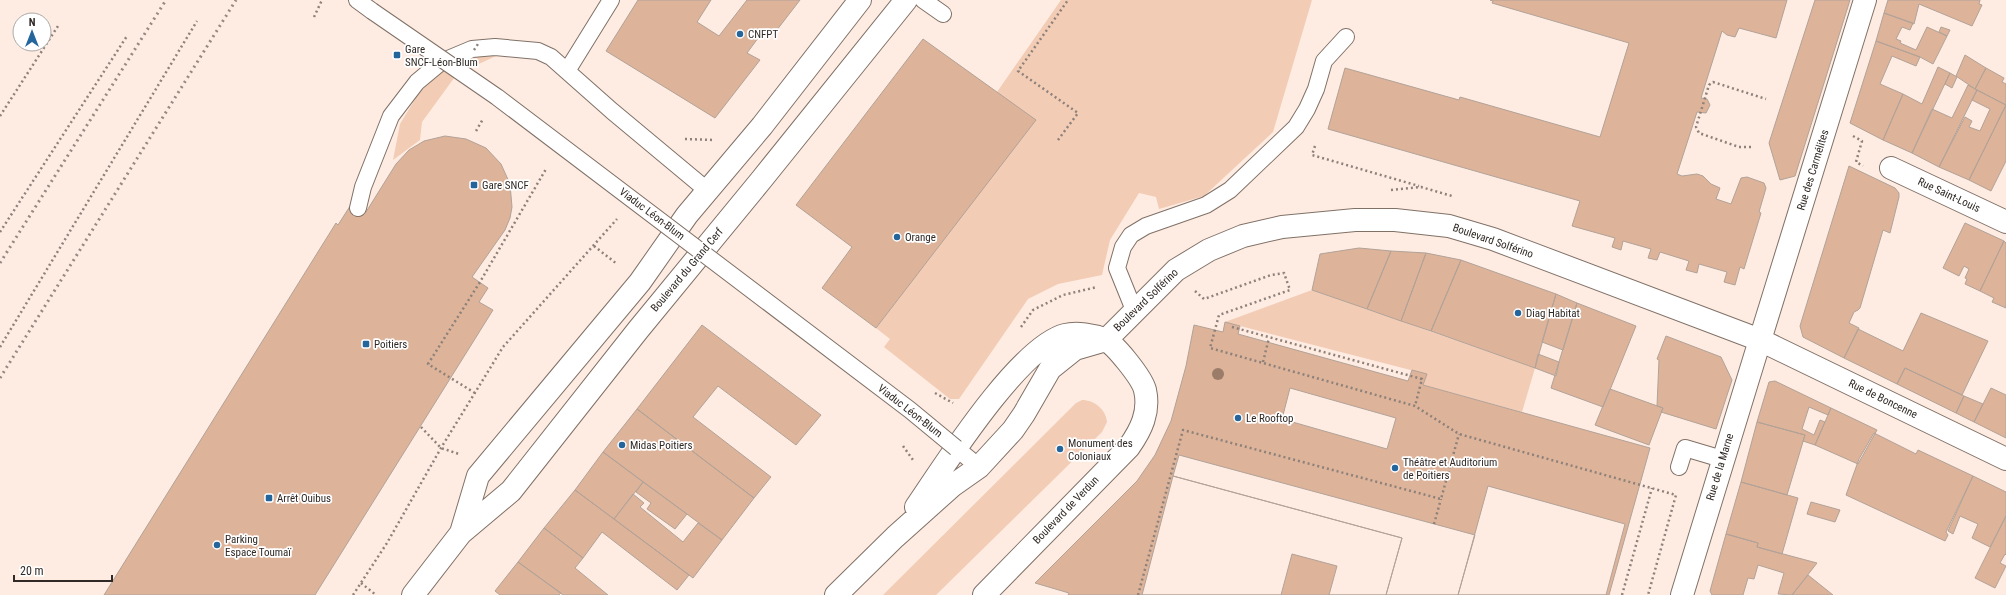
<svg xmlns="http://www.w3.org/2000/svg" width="2006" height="595" viewBox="0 0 2006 595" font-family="'Roboto Condensed',sans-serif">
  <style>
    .green { fill: #f2ccb5 }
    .building { fill: #ddb39a; stroke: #b2a298; fill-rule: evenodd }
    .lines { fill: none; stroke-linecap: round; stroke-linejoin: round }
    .service-casing { stroke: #807167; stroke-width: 18 }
    .minor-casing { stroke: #807167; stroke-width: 24 }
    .tertiary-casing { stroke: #807167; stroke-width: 24 }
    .secondary-casing { stroke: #807167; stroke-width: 24 }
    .path { stroke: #8d817a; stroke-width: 2.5; stroke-dasharray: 2 3; stroke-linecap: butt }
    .service { stroke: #fff; stroke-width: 16 }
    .minor { stroke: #fff; stroke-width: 22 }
    .tertiary { stroke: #fff; stroke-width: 22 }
    .secondary { stroke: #fff; stroke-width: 22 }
    .rail { stroke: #958982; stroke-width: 3; stroke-dasharray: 2 4; stroke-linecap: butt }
    .service-bridge-casing { stroke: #807167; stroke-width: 18; stroke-linecap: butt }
    .path-bridge { stroke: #8d817a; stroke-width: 2.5; stroke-dasharray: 2 3; stroke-linecap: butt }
    .service-bridge { stroke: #fff; stroke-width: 16 }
    .tree { fill: #9a7c68 }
    .poi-dot { fill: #24669b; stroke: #fff; stroke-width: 1.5 }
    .labels { text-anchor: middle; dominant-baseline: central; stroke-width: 3.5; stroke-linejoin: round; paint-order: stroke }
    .poi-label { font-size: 11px; fill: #302925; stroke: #fff; text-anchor: start }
    .street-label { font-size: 11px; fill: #302925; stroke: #fff }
  </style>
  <rect width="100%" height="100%" fill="#feece2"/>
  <!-- green -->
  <path class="green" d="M1061 0H1312L1273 132 1204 196 1159 209 1156 197 1139 193 1110 240 1102 275 1058 284 1028 299 959 399H950L884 347 890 339 876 328 1035 120 997 92Z
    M496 56 457 74 422 122 420 140 393 160 400 124 417 96 441 69 466 57Z
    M1312 290 1535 368 1522 412 1423 385 1426 374 1225 322Z
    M1082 400C1094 400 1106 409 1107 422L1102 432 936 595H883L1076 403Z"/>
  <!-- building -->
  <path class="building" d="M638 0H711L697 22 719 36 747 0H800L773 35 764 30 747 53 760 60 715 118 606 51Z
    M1490 0H1787L1776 38 1739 28 1735 37 1727 35 1722 31 1701 98 1707 99 1710 105 1706 113 1697 112 1677 174 1682 176 1697 174 1703 176 1711 184 1720 188 1716 199 1731 204 1741 178 1747 177 1764 183 1766 188 1759 212 1761 213 1744 269 1740 267 1735 285 1724 282 1727 272 1699 264 1697 273 1686 270 1689 261 1660 252 1657 260 1648 258 1651 249 1623 241 1621 250 1612 247 1615 238 1572 226 1580 201 1328 129 1345 68 1459 100 1460 97 1600 137 1629 43 1492 3 1493 1Z
    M1815 0H1850L1795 176 1780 180 1769 143Z
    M1888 0H1980L1979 4 1982 5 1972 26 1919 4 1914 24 1884 13Z
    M1884 13 1913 23 1910 30 1902 27 1896 39 1901 41 1900 43 1916 50 1927 27 1947 36 1933 64 1920 57 1876 41Z
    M1941 27 1950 30 1947 36 1939 32Z
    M923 39 1036 120 876 328 822 288 852 247 796 205Z
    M1876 41 1920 57 1916 66 1892 56 1880 84 1903 94 1883 140 1850 123Z
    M1965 55 1986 68 1975 89 1956 76Z
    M1938 67 1950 73 1912 153 1883 140 1903 94 1922 104Z
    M1986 68 2004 78 2002 82 2006 84V105L1975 89Z
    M1950 73 1957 77 1952 88 1945 84Z
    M1968 85 1977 90 1939 167 1912 153 1932 109 1952 118Z
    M1977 90 2006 105 1969 180 1939 167 1965 117 1972 121 1969 127 1980 131 1990 109 1972 100Z
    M2006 105V161L1991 191 1969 180Z
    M445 136 466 139 486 148 501 164 510 184 512 207 510 218 505 230 472 277 488 288 479 302 493 310 315 595H104L336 223 338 225 352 203 366 212 396 164 409 150 424 141Z
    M1849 166 1895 188 1899 193V197L1890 233 1883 230 1860 308 1858 310 1854 312 1849 323 1859 328 1844 358 1803 337 1800 326Z
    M1965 223 2004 241 1980 291 1965 284 1967 279 1965 278 1969 269 1964 266 1959 276 1943 268Z
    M2004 241 2006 243V308L1992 302 1994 298 1980 291Z
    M1359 248 1391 251 1367 309 1312 290 1320 254Z
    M1391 251 1426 253 1401 321 1367 309Z
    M1426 253 1461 260 1431 331 1401 321Z
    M1461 260 1556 294 1535 368 1431 331Z
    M1556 294 1577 303 1563 350 1542 342Z
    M1577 303 1636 326 1603 407 1551 388Z
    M1921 313 1988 341 1962 395 1905 368 1897 384 1844 358 1858 329 1903 351Z
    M1225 322 1240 326 1238 334 1408 381 1412 370 1427 374 1423 385 1650 448 1609 595H1068L1069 593 1035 583 1137 481 1155 455 1171 421 1186 366 1194 325 1223 332ZM1290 388 1396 418 1387 449 1282 419Z
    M702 325 821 415 796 445 718 386 693 417 771 477 754 498 637 409Z
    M1666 336 1721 357 1732 380 1716 429 1661 412 1663 408 1657 406 1659 360 1657 359Z
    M1538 354 1559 362 1556 376 1535 368Z
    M1905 368 1964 396 1956 413 1897 384Z
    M1775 381 1831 408 1828 415 1809 407 1802 429 1814 435 1820 420 1825 422 1815 445 1803 441 1805 435 1757 422 1769 382Z
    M1991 388 2006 395V438L1974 422Z
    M1610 389 1663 408 1649 445 1595 425Z
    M1964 396 1983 404 1974 422 1956 413Z
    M1831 408 1877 430 1858 464 1815 445Z
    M637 409 754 498 722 540 603 452Z
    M1757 422 1805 435 1787 495 1741 482Z
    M1874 433 1916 454 1918 450 1973 476 1946 532 1948 535 1945 541 1846 495 1859 459Z
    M603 452 643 482 614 519 575 490Z
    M1179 455 1475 535 1458 595H1386L1402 538 1173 476Z
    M1173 476 1402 538 1386 595H1329L1337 566 1292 554 1281 595H1142Z
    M1973 476 2006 492V516L1990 547 1972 538 1978 524 1960 516 1953 534 1948 531Z
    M643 482 687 514 675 529 647 509 651 503 636 492Z
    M1741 482 1798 498 1782 554 1757 547 1758 543 1726 534Z
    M1488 486 1625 524 1606 595H1458Z
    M575 490 689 575 677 590 602 532 583 558 544 528Z
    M633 494 644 503 640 507 683 542 698 523 722 540 693 578 614 519Z
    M1811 502 1840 510 1835 522 1807 514Z
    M2006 516V555L2005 554 2000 563 2006 566 1995 588 1975 578Z
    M544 528 583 558 575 568 608 595H563L518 562Z
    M1726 534 1758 543 1757 547 1817 563 1792 595 1778 594 1784 573 1758 565 1754 579 1748 578 1743 595H1712L1710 591Z
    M518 562 561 593 559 595H500L495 591Z
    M1808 575 1833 595H1792Z"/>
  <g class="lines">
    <!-- service casing -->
    <g class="service-casing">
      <path id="service" d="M357 0 372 11
        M923 0 943 14
        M567 71 611 0
        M358 208 363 187 391 116 417 82 441 62 472 49 495 47 538 51 551 57 612 111 708 191
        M1134 310 1117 268 1123 247 1131 235 1146 226 1206 205 1230 190 1296 127 1307 109 1316 89 1324 61 1346 37
        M956 448 979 467
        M1679 467 1685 448 1722 459"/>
    </g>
    <!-- minor casing -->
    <g class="minor-casing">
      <path id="minor" d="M1891 168 2006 222
        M1682 595 1760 340"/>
    </g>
    <!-- tertiary casing -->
    <g class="tertiary-casing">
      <path id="tertiary" d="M1760 340 1865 0
        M916 507C944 466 1019 347 1065 335 1077 332 1093 335 1104 339 1115 344 1142 378 1145 390 1150 412 1141 430 1129 447L984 595
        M836 595 895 537 952 486 979 467 1013 430 1024 414 1050 369 1075 349 1106 340 1176 270 1209 250 1243 236 1282 227 1355 220H1395L1449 226 1493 239 1760 340 2006 459"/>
    </g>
    <!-- secondary casing -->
    <g class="secondary-casing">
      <path id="secondary" d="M461 533 478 476 640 282 687 215 762 126 860 0
        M413 595 461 533 511 491 638 330 762 179 906 0"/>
    </g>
    <!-- path -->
    <path class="path" d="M314 17 322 0
      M0 116 58 26
      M476 131 483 119
      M1853 136 1862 141 1856 162 1863 166
      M685 139 714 140
      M1058 140 1078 113 1018 71 1068 0
      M1315 146 1312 155 1419 186
      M1751 147H1739L1699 133 1696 127 1709 85 1713 82 1766 99
      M1391 190 1421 187 1452 196
      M0 232 127 36
      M594 246 617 264
      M1195 291 1204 299 1271 275 1284 273 1290 290 1219 315 1210 348 1415 406 1459 434 1676 495 1648 595
      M1021 327 1033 310 1063 295 1097 287
      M1232 327 1422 379 1415 406
      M0 347 197 21
      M1263 362 1269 338
      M475 393 428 364 480 282 546 169
      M935 393 953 403
      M421 427 441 448 459 454
      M903 446 913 460
      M1434 524 1441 499
      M361 583 376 595
      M353 595 387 543 441 448 503 347 617 219
      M1138 595 1183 430 1441 499 1459 434
      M1622 595 1652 488"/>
    <!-- service -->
    <use href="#service" class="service"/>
    <!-- minor -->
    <use href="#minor" class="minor"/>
    <!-- tertiary -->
    <use href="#tertiary" class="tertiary"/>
    <!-- secondary -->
    <use href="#secondary" class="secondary"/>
    <!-- rail -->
    <path class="rail" d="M0 263 166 0
      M0 378 236 0"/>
    <!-- service-bridge casing -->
    <g class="service-bridge-casing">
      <path id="service-bridge" d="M372 11 497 97 910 410 956 448"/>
    </g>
    <!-- path-bridge -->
    <path class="path-bridge" d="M474 50 478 44"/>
    <!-- service-bridge -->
    <use href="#service-bridge" class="service-bridge"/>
  </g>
  <!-- trees -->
  <circle class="tree" cx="1218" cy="374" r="6"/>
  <!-- markers -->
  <g class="poi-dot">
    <circle cx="740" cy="34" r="4"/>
    <rect x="393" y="51" width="8" height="8" rx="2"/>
    <rect x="470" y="181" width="8" height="8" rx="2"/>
    <circle cx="897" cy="237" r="4"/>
    <circle cx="1518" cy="313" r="4"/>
    <rect x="362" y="340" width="8" height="8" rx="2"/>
    <circle cx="1238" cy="418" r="4"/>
    <circle cx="622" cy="445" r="4"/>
    <circle cx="1060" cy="449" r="4"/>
    <circle cx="1395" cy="468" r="4"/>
    <rect x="265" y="494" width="8" height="8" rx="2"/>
    <circle cx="217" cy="545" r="4"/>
  </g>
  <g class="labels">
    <!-- poi labels -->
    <g class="poi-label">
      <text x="748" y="34">CNFPT</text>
      <text x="405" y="49">Gare<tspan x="405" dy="13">SNCF-Léon-Blum</tspan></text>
      <text x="482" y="185">Gare SNCF</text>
      <text x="905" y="237">Orange</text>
      <text x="1526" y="313">Diag Habitat</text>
      <text x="374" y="344">Poitiers</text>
      <text x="1246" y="418">Le Rooftop</text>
      <text x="1068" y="443">Monument des<tspan x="1068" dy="13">Coloniaux</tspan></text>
      <text x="630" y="445">Midas Poitiers</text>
      <text x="1403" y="462">Théâtre et Auditorium<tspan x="1403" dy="13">de Poitiers</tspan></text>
      <text x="277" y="498">Arrêt Ouibus</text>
      <text x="225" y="539">Parking<tspan x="225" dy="13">Espace Toumaï</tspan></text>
    </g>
    <!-- street labels -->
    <g class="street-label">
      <text transform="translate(1813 170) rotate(-73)">Rue des Carmélites</text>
      <text transform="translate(1949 195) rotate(25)">Rue Saint-Louis</text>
      <text transform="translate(652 214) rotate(37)">Viaduc Léon-Blum</text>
      <text transform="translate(1493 241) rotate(19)">Boulevard Solférino</text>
      <text transform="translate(687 270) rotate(-50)">Boulevard du Grand Cerf</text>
      <text transform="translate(1146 300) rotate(-44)">Boulevard Solférino</text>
      <text transform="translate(1883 399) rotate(26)">Rue de Boncenne</text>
      <text transform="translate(910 411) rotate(38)">Viaduc Léon-Blum</text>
      <text transform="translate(1720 467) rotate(-73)">Rue de la Marne</text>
      <text transform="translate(1066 510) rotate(-46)">Boulevard de Verdun</text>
    </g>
  </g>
  <!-- north arrow -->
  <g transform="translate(32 32)"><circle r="19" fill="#ffffff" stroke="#aca9a8"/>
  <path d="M0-3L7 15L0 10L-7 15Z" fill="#24669b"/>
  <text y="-6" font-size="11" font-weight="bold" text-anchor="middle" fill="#302925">N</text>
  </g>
  <!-- scale -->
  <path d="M14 575v6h98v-6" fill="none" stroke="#302925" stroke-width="2"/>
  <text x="20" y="575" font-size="12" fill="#302925" stroke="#ffffff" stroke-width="3" paint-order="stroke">20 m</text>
</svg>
